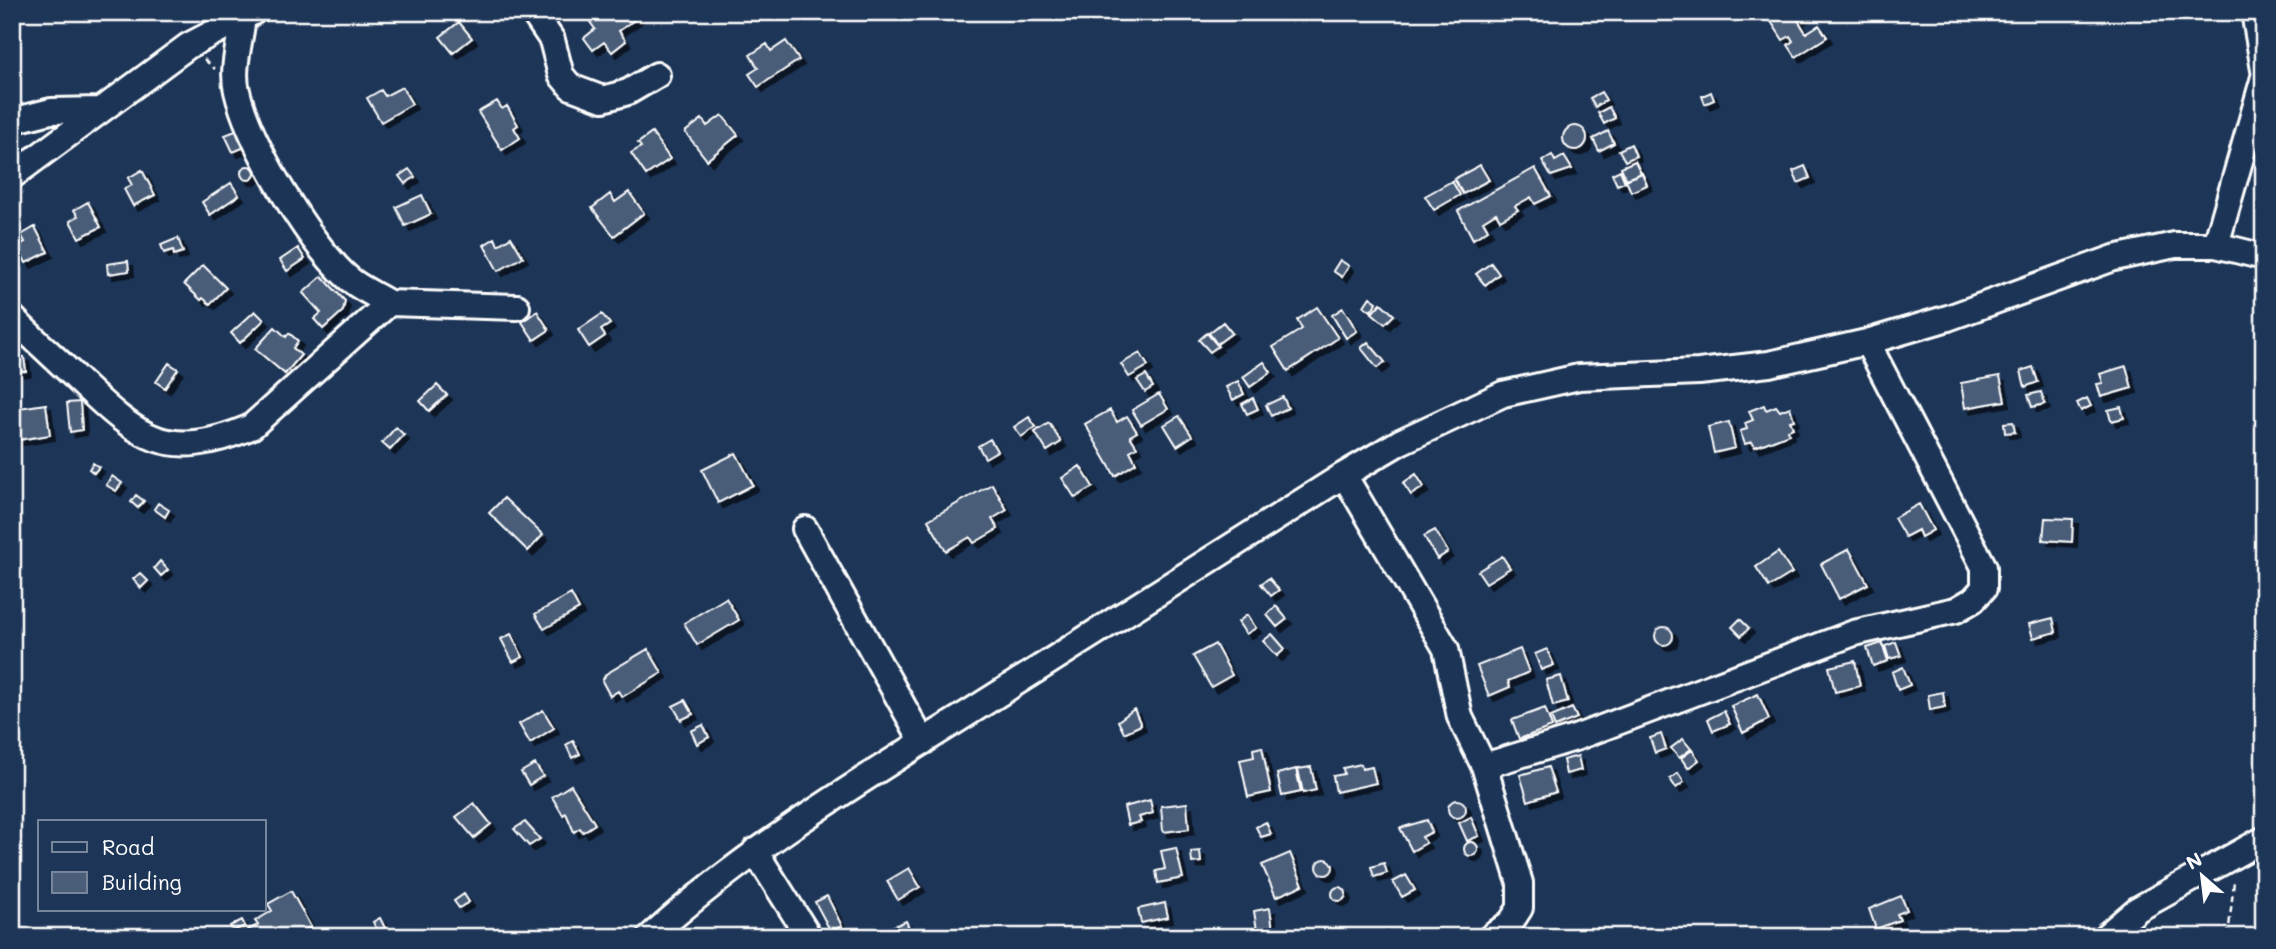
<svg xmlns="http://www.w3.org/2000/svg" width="2276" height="949" viewBox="0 0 2276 949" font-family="Mali,sans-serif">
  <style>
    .building { fill: #4a5d79; stroke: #fff; stroke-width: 2; filter: url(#shadow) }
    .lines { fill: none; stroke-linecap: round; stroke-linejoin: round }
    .minor-casing { stroke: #fff; stroke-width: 30 }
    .path { stroke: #fff; stroke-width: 2.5; stroke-dasharray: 7 5; stroke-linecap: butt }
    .minor { stroke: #1d3557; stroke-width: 24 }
  </style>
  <defs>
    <filter id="shadow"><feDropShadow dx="5" dy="5" stdDeviation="0" flood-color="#0009"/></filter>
  </defs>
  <rect width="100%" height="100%" fill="#1d3557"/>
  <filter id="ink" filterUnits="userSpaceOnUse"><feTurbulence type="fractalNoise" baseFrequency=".0143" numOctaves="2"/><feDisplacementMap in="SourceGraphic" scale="14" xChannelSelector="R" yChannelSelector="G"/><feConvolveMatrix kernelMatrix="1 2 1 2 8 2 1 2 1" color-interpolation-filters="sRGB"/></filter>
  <g filter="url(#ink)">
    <!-- building -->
    <path class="building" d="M588 12H634L638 17 619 31 626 41 612 52 604 42 593 50 584 38 595 29 585 15Z
      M1782 12H1810L1798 20 1806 33 1819 25 1827 37 1796 57 1788 45 1793 41 1790 36 1783 40 1770 20Z
      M459 22 472 38 453 53 440 37Z
      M786 41 799 60 758 87 749 74 758 68 750 55 767 44 771 51Z
      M402 87 412 104 381 122 367 98 381 90 385 96Z
      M1601 92 1606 100 1595 107 1590 98Z
      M1711 92 1714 100 1705 104 1702 96Z
      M497 101 502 109 507 106 518 125 514 128 520 138 502 150 478 112Z
      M1609 107 1615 118 1604 124 1598 113Z
      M722 115 738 135 707 160 685 132 702 119 707 126Z
      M1563 138a12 12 0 1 1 24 0a12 12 0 1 1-24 0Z
      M238 130 245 147 233 152 225 135Z
      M1608 131 1614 143 1599 151 1593 139Z
      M652 133 670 159 646 175 631 153 641 147 638 143Z
      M1631 144 1636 156 1625 161 1619 150Z
      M1552 155 1555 161 1564 156 1572 169 1551 176 1542 161Z
      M1635 161 1641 173 1626 179 1621 167Z
      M1480 165 1489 180 1463 194 1454 179Z
      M1805 166 1810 178 1798 183 1793 171Z
      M241 173a7 7 0 1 1 14 0a7 7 0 1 1-14 0Z
      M1535 168 1551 196 1535 204 1531 197 1515 206 1518 210 1500 220 1496 213 1483 221 1488 230 1473 239 1458 211Z
      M409 169 415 177 405 184 399 176Z
      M142 170 155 195 133 206 124 189 132 185 128 178Z
      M1620 170 1625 182 1617 185 1612 174Z
      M1642 173 1647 185 1631 192 1626 180Z
      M1452 181 1460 195 1434 210 1425 196Z
      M231 183 239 195 210 215 202 202Z
      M629 192 644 213 614 236 592 208 610 194 615 202Z
      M422 195 431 214 405 226 396 207Z
      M88 202 101 227 79 238 70 221 78 216 74 210Z
      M35 227 48 252 26 263 17 246 25 242 21 235Z
      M511 237 523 257 498 271 484 245 495 238 498 245Z
      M178 238 183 252 174 255 173 250 164 253 161 245Z
      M298 248 305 259 287 271 280 260Z
      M1340 260 1349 266 1342 277 1333 271Z
      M128 261 129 271 108 274 107 264Z
      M1491 263 1499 274 1485 285 1476 274Z
      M203 265 226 288 210 304 203 298 201 300 184 284Z
      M322 276 345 301 343 311 323 329 314 319 321 313 303 293Z
      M1370 297 1377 302 1371 311 1364 306Z
      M1381 303 1394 315 1385 324 1372 313Z
      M1317 307 1338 338 1288 371 1273 347 1302 329 1297 320Z
      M1343 308 1357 331 1346 338 1332 315Z
      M255 311 264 320 240 343 231 333Z
      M537 311 549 330 534 340 522 322Z
      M602 314 610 324 601 330 605 336 589 347 578 330Z
      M1223 322 1232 333 1217 344 1209 333Z
      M275 327 286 337 289 333 298 341 293 348 301 355 285 374 255 349Z
      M1207 333 1218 346 1210 352 1199 340Z
      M1368 342 1385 362 1377 368 1361 348Z
      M1140 353 1148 366 1129 377 1121 364Z
      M24 357 26 371 12 372V359Z
      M1264 362 1271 372 1250 387 1243 377Z
      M169 363 178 369 165 388 156 382Z
      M2126 366 2132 388 2101 397 2097 384 2103 383 2100 374Z
      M2033 367 2038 382 2025 387 2021 371Z
      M1146 375 1153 387 1145 392 1137 380Z
      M2000 376 2005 401 1965 408 1961 383Z
      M1238 381 1244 394 1233 400 1226 387Z
      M437 385 447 395 429 411 420 401Z
      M2041 392 2045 404 2032 407 2028 395Z
      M1159 394 1168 409 1141 425 1132 410Z
      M1283 397 1288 408 1271 416 1266 405Z
      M1253 398 1258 409 1247 414 1242 404Z
      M2087 398 2091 406 2081 411 2077 403Z
      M80 402 82 430 70 432 67 403Z
      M46 404 50 435 12 441V409Z
      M1764 405 1766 410 1776 406 1780 411 1790 407 1794 420 1790 421 1793 428 1788 430 1789 434 1755 447 1752 442 1745 444 1740 431 1747 429 1745 423 1753 420 1749 411Z
      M2121 407 2124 418 2111 421 2108 410Z
      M1110 410 1117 422 1127 416 1137 432 1130 436 1137 447 1130 451 1136 463 1115 476 1085 424Z
      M1179 416 1192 436 1177 446 1164 425Z
      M1029 417 1036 427 1021 437 1014 427Z
      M1729 422 1735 448 1714 453 1708 427Z
      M2013 422 2015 432 2005 433 2004 423Z
      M1049 423 1061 442 1047 451 1035 432Z
      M396 427 404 435 390 450 382 443Z
      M990 439 997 451 985 458 978 446Z
      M736 453 753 485 718 503 702 470Z
      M93 463 99 467 94 473 89 469Z
      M1080 466 1093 487 1075 498 1062 478Z
      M1416 474 1424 487 1411 495 1403 483Z
      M112 476 122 483 116 491 106 485Z
      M992 484 1007 510 992 519 998 529 974 543 970 537 946 551 928 520Z
      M136 495 144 501 138 508 131 502Z
      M504 498 543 535 528 551 489 513Z
      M158 503 169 510 165 517 154 509Z
      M1919 504 1933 530 1921 537 1918 530 1905 537 1894 518Z
      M2045 518 2073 519 2072 542 2043 540Z
      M1435 530 1448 552 1437 559 1424 536Z
      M1849 549 1868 584 1839 599 1821 564Z
      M1778 552 1792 573 1769 587 1756 567Z
      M1502 556 1510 568 1486 583 1478 571Z
      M160 561 168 570 161 576 154 568Z
      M140 573 148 581 141 588 133 579Z
      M1269 578 1279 590 1271 596 1261 584Z
      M571 594 579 609 544 629 535 614Z
      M726 598 739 620 697 645 684 623Z
      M1276 606 1287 619 1277 627 1267 615Z
      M1247 615 1256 628 1246 634 1238 622Z
      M2053 618 2056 632 2033 638 2029 624Z
      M1740 619 1749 628 1741 636 1732 627Z
      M1655 636a9 9 0 1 1 18 0a9 9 0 1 1-18 0Z
      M511 634 523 657 513 662 501 639Z
      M1272 634 1285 649 1277 656 1263 641Z
      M1896 642 1901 656 1889 659 1885 646Z
      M1882 643 1888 661 1873 666 1867 648Z
      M1215 644 1232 675 1211 687 1193 656Z
      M648 649 662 673 622 697 618 691 610 696 602 681 606 674Z
      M1520 649 1529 672 1508 681 1510 687 1489 696 1477 666Z
      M1547 649 1554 665 1541 670 1535 654Z
      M1855 661 1860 686 1835 692 1829 667Z
      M1903 667 1910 685 1898 690 1892 672Z
      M1561 676 1568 702 1553 706 1546 680Z
      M1943 692 1945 707 1930 710 1928 695Z
      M1758 694 1769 719 1743 733 1731 706Z
      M685 700 693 714 681 720 673 706Z
      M1545 708 1552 727 1519 739 1512 720Z
      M1572 708 1577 718 1555 727 1551 717Z
      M1134 709 1141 725 1124 733 1118 721Z
      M543 710 554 728 530 743 519 724Z
      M1724 711 1730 724 1713 731 1708 719Z
      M703 725 709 737 697 744 691 731Z
      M1661 734 1666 749 1655 753 1650 738Z
      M1683 739 1691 749 1679 758 1671 748Z
      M573 741 580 754 572 758 566 745Z
      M1262 747 1271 792 1248 797 1240 760 1254 757 1253 749Z
      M1692 750 1699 760 1688 768 1681 758Z
      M1578 756 1581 770 1566 774 1563 760Z
      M535 764 543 776 529 785 521 772Z
      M1361 764 1362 769 1372 767 1376 783 1336 792 1333 776 1344 774 1343 768Z
      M1311 767 1316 790 1303 793 1298 769Z
      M1548 767 1556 792 1528 801 1520 775Z
      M1296 769 1301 792 1282 796 1277 774Z
      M1678 773 1684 782 1676 788 1670 779Z
      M571 785 595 824 583 832 580 828 574 832 566 813 563 815 552 797Z
      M1150 800 1153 813 1139 817 1141 822 1128 825 1124 807Z
      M1448 809a9 9 0 1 1 18 0a9 9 0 1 1-18 0Z
      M474 803 491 824 474 838 456 817Z
      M1187 803 1189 829 1163 832 1161 806Z
      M1471 817 1479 836 1467 841 1459 823Z
      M1427 820 1432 832 1422 837 1426 843 1412 851 1400 828Z
      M525 822 540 839 529 846 514 829Z
      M1266 822 1271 834 1261 837 1256 827Z
      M1464 849a7 7 0 1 1 14 0a7 7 0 1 1-14 0Z
      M1176 848 1183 878 1158 883 1156 871 1165 869 1161 851Z
      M1200 851 1201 862 1192 863 1191 852Z
      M1290 853 1303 885 1276 897 1262 865Z
      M1317 867a8 8 0 1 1 16 0a8 8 0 1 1-16 0Z
      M1384 863 1387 873 1374 877 1371 867Z
      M909 868 920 887 898 900 887 881Z
      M1406 875 1415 890 1402 897 1393 882Z
      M1332 894a7 7 0 1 1 14 0a7 7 0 1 1-14 0Z
      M291 891 311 927 293 937H251L248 930 258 925 255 921 272 911 268 904Z
      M464 894 469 902 459 908 454 901Z
      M827 896 842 926 831 932 815 902Z
      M1901 896 1907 910 1897 914 1900 920 1876 929 1869 909Z
      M1165 903 1168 917 1141 923 1138 909Z
      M1270 908 1274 937H1258L1254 911Z
      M380 918 385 928 378 932 373 922Z
      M242 920 245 926 233 931 230 926Z
      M906 921 913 937H897L892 927Z"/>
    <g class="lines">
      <!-- minor casing -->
      <g class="minor-casing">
        <path id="minor" d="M533 12 552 40 561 75 571 87 603 99 628 92 657 75
          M2254 12 2264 70
          M243 16C241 39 231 69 237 91 249 143 308 242 348 278 359 288 376 295 389 303
          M12 121 51 111 101 110
          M12 176 188 46 253 12
          M2216 245 2264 77
          M12 317C33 339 57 359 79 381 140 439 167 462 251 427L389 303 517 307
          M1344 475 1446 649 1460 717 1484 766 1520 883V908L1511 922 1491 937
          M805 529 923 742
          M1484 766 1575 738 1854 633 1956 610 1973 600 1984 588V567L1867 342
          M755 851 809 937
          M650 937C745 851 854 785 962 717 1089 636 1217 556 1344 475L1400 442 1503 394 1579 377 1699 372 1769 364 1867 342 1948 318 2114 258 2175 245H2216L2264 257
          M2105 937 2138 909 2264 839"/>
      </g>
      <!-- path -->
      <path class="path" d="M204 59 215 69
        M2228 937 2234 881"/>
      <!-- minor -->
      <use href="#minor" class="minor"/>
    </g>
  </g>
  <!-- margin -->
  <rect width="2276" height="949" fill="none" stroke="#1d3557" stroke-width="42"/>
  <rect x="21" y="21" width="2234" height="907" fill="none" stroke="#fff" stroke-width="2.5" filter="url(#ink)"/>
  <!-- legend -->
  <rect x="38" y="820" width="228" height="91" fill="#1d3557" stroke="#77869a" stroke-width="2"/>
  <rect x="52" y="842" width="35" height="10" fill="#1d3557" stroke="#77869a" stroke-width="2"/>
  <text x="102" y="855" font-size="21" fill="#ffffff">Road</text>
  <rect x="52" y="872" width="35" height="21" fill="#4a5d79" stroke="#77869a" stroke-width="2"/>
  <text x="102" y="890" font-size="21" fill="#ffffff">Building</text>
  <!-- north arrow -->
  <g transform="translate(2202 876) rotate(332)" stroke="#1d3557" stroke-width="5" paint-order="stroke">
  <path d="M0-5L12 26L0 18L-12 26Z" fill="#ffffff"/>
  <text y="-10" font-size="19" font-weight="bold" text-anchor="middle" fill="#ffffff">N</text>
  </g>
</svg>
